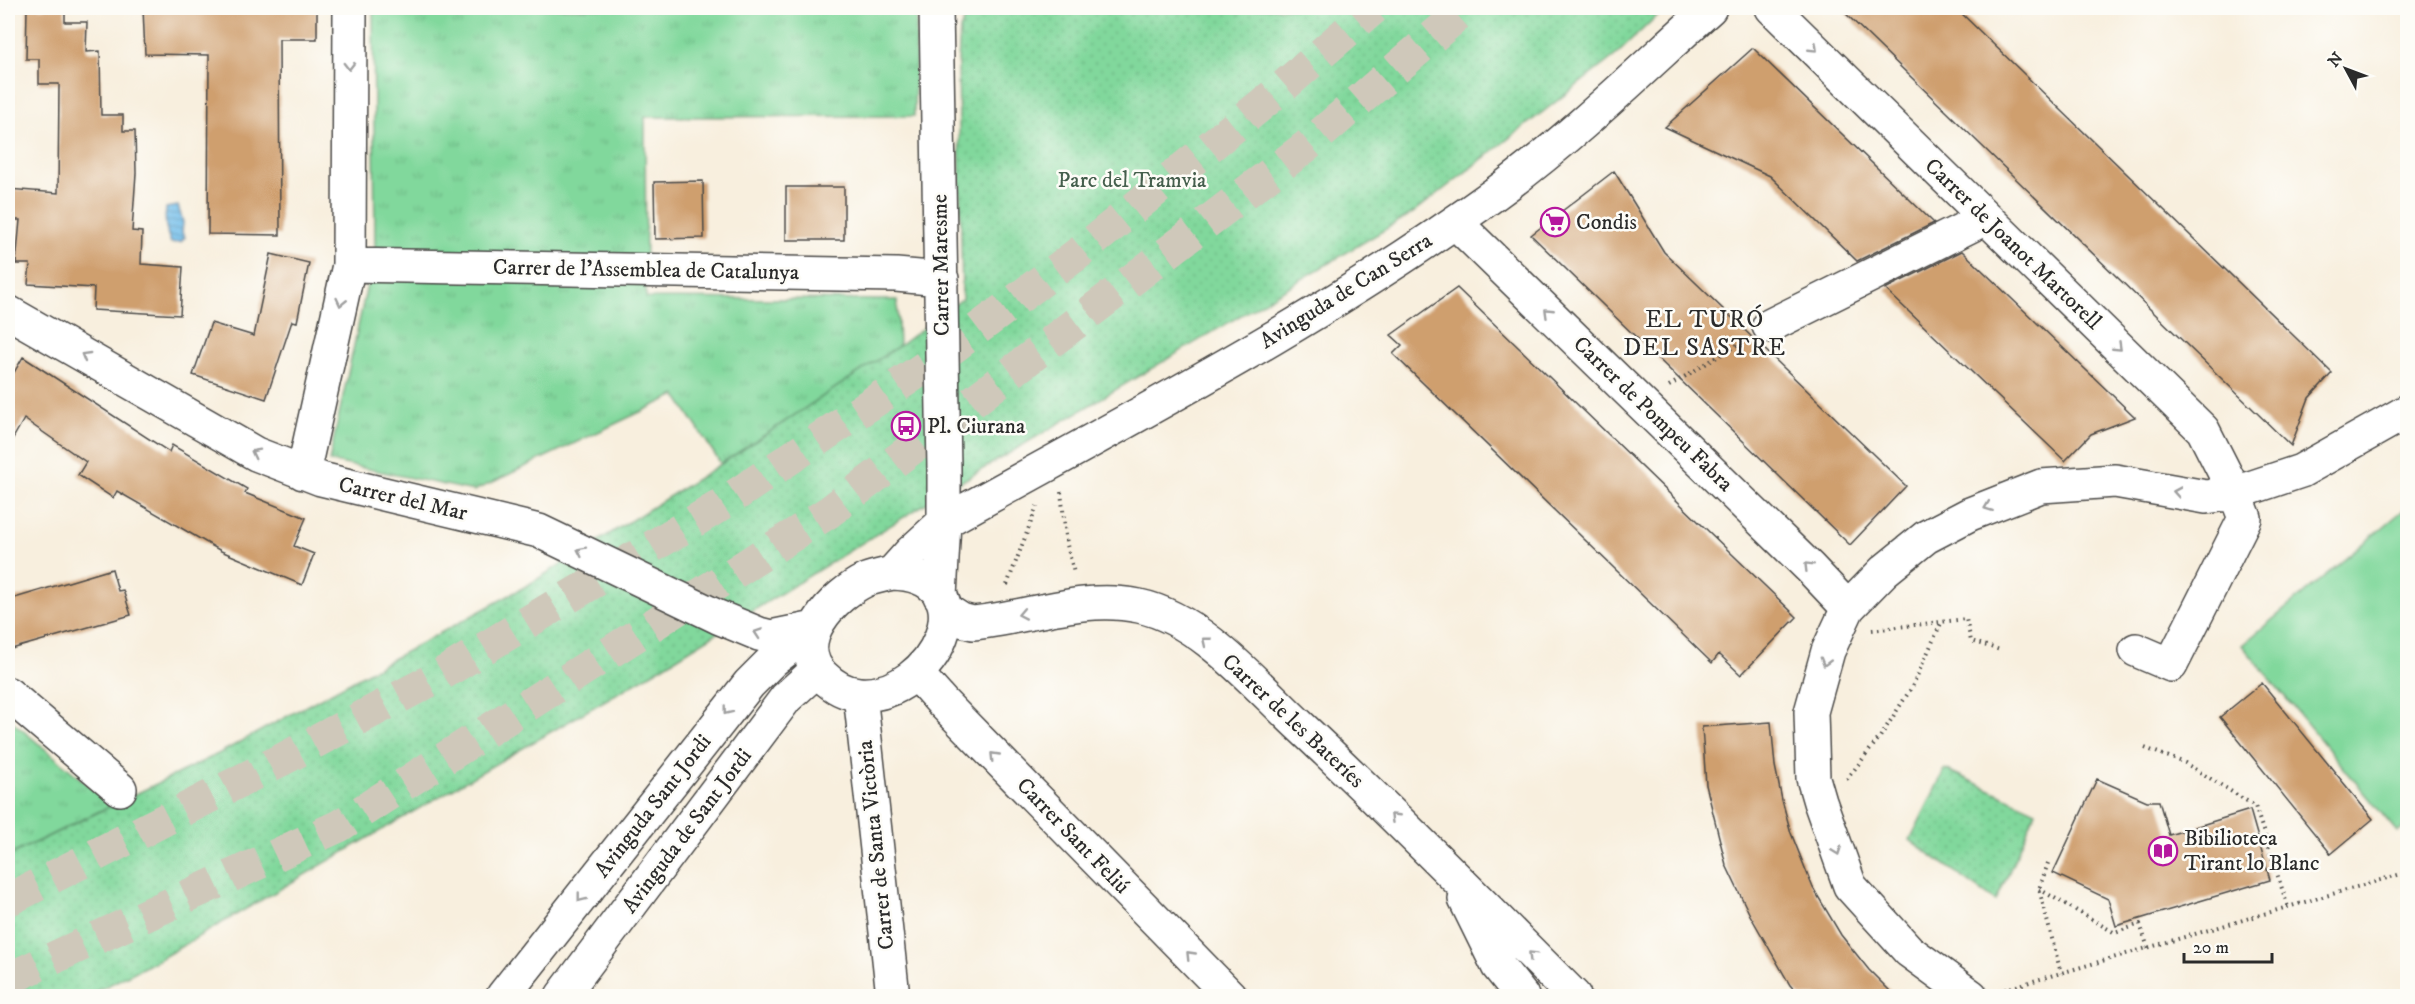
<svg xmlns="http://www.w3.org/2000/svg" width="2415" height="1004" viewBox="0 0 2415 1004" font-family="'IM FELL DW Pica',serif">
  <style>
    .grass { fill: url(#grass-tufts); stroke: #568264; stroke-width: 1.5 }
    .park { fill: url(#park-dots); stroke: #568264; stroke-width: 1.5 }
    .garden { fill: #81d89c; stroke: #568264; stroke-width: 1.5 }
    .water { fill: url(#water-rules); stroke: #4e748b; stroke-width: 1.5 }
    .building { fill: #cf9f6e }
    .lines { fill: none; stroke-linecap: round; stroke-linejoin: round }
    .highway-tunnel { stroke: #cfc8ba; stroke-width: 33; stroke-dasharray: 33 16; stroke-linecap: butt }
    .minor-casing { stroke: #4a4846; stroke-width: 36 }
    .path { stroke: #4a4846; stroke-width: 4; stroke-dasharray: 1.5 4.5; stroke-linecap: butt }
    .minor { stroke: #fff; stroke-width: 33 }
    .oneway { stroke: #a0a0a0 }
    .labels { text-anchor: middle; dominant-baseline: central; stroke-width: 5; stroke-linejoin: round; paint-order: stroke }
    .park-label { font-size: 22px; fill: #455f4d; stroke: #fdfcf7 }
    .poi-label { font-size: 22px; fill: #2b2b2b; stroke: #fdfcf7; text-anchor: start }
    .street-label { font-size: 22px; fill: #2b2b2b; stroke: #fdfcf7 }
    .neighbourhood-label { font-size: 24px; letter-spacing: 1.5px; fill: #2b2b2b; stroke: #fdfcf7 }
  </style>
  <defs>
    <pattern id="grass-tufts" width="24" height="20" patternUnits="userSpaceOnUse" patternTransform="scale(1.5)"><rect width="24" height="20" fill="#81d89c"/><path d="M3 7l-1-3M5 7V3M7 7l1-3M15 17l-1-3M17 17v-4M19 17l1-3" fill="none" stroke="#70ba87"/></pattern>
    <pattern id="park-dots" width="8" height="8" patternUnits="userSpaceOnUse" patternTransform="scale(1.5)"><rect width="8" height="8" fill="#81d89c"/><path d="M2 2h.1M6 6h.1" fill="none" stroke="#70ba87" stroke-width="1.8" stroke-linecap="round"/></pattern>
    <pattern id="water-rules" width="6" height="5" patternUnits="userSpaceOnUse" patternTransform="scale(1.5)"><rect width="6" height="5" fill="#71beeb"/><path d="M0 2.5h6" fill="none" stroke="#5d9bbf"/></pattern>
  </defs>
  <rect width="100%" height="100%" fill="#fdfcf7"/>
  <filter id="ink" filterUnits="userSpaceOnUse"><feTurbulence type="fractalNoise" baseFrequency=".0167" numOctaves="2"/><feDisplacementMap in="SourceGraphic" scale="12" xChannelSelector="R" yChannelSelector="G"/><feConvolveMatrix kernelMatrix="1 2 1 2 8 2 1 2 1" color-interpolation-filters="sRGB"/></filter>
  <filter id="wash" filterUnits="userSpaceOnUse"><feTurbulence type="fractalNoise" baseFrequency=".008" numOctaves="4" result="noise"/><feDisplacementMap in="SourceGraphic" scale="24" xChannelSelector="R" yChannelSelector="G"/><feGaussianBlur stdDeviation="1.35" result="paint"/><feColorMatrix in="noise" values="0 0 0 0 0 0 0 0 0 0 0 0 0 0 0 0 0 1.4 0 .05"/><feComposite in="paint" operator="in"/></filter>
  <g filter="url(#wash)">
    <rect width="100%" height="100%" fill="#f8efde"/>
    <!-- grass -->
    <path class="grass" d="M373 8H917L914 116 645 117 646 298 897 300 899 346 721 464 676 395 474 491 329 461 375 248Z
      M8 718 112 805 8 856Z"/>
    <!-- park -->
    <path class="park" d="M970 8H1665L1616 55 1413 213 954 486 659 669 158 960 87 996H8V856L218 754 528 585 721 464 899 346 962 299 958 63 960 29Z
      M1945 769 2036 811 1996 901 1910 840Z"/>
    <!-- garden -->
    <path class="garden" d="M2407 507 2408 824 2397 832 2242 645Z"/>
    <!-- water -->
    <path class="water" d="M178 206 183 222 182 233 185 237 181 242 171 243C166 232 164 221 166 208Z
      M8 229 14 230 11 263H8Z"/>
    <g id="blocks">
      <!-- building -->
      <path class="building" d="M27 8H65V22H87L86 52 100 51 101 115H123V131H135L136 173 132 231 142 232 141 264 183 267 180 315 93 310 94 288 28 284 30 264H16L20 220H8V189L58 193 59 84H39V59H26Z
        M143 8H317V39H279L280 235 208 234 209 55 145 54Z
        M1840 8H1956L2332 373 2309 398 2291 446Z
        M1753 48 1934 223 1857 261 1770 176 1665 127Z
        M1614 171 1664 252 1906 486 1850 545 1531 235Z
        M703 181 704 238 655 239 654 182Z
        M786 187H844V240H786Z
        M1962 251 2135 417 2091 434 2065 461 1885 289Z
        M271 254 309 263 297 322 292 321 266 399 193 375 211 323 254 336Z
        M1457 288 1797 617 1741 675 1719 654 1712 663 1393 354 1402 345 1391 335Z
        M23 357 169 452 172 445 247 489 245 493 306 518 294 546 314 554 302 585 221 551 117 491 113 498 78 475 86 462 24 419 8 447V383Z
        M112 569 118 591 123 590 131 615 8 650V600Z
        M2262 683 2373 819 2331 854 2220 717Z
        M1771 722 1775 766 1782 800 1791 833 1813 888 1841 935 1869 970 1895 996H1800L1790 985 1750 915 1726 865 1706 785 1702 727Z
        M2097 779 2147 801H2159L2169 835 2250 810 2270 880 2116 926 2108 899 2053 873Z"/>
    </g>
  </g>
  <g filter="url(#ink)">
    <use href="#blocks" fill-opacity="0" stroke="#4a4846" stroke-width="1.5"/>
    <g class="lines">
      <!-- highway-tunnel -->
      <path class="highway-tunnel" d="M8 900 287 757 437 677 721 505 943 355 1080 252 1277 92 1374 8
        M8 979 339 826 829 512 1308 145 1466 8"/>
      <!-- minor casing -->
      <g class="minor-casing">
        <path id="minor" d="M936 8 944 469V522L940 596
          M1772 8 2203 430 2235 493 2245 518 2171 665 2136 650
          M1455 222 1810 568 1848 608
          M349 265 896 275 942 279
          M8 312 256 454 321 479 539 531 718 617 759 634 771 637 815 628
          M1769 326 1986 218
          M303 473 349 265 350 8
          M892 573 910 553 944 522C1131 418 1323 319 1496 193 1572 138 1640 71 1710 8
          M892 573C992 576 934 700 859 694 845 693 832 685 823 676 788 642 834 595 866 580 874 577 884 575 892 573Z
          M947 611 961 620 973 623C1029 618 1082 594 1139 606 1201 619 1255 684 1300 726 1394 814 1483 905 1574 996
          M917 674 942 702 1230 996
          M8 694 120 789
          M860 694 893 996
          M1465 899 1498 966 1522 996
          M503 996 749 684 772 661 808 633
          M562 996 786 698 817 670
          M1971 996 1909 951 1850 886 1820 802 1813 778 1811 712 1828 651 1848 608 1884 571 1926 537 1970 514 2041 486 2115 481 2206 497 2235 493 2301 471 2408 411"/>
      </g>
      <!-- path -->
      <path class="path" d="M1669 386 1742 342
        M1061 492 1067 545 1074 573
        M1007 585 1037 506
        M1872 630 1966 619 1971 641 2000 650
        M2145 748 2185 763 2255 806 2288 907
        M1847 779 1880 737 1912 687 1942 621
        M2048 863 2039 889 2061 973
        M2039 889 2115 933 2140 924 2148 948
        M1999 991 2408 872"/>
      <!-- minor -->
      <use href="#minor" class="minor"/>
    </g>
    <!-- one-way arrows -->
    <defs><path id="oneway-chevron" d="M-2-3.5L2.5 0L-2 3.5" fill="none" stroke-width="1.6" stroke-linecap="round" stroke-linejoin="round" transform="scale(1.5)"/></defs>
    <g class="oneway">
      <use href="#oneway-chevron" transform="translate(1814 48) rotate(44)"/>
      <use href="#oneway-chevron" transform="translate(349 66) rotate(90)"/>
      <use href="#oneway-chevron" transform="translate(341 302) rotate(103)"/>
      <use href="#oneway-chevron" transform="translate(1548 312) rotate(-136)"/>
      <use href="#oneway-chevron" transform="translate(2118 347) rotate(44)"/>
      <use href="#oneway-chevron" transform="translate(85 356) rotate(-150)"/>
      <use href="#oneway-chevron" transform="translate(255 453) rotate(-153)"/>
      <use href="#oneway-chevron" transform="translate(2177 492) rotate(-170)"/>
      <use href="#oneway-chevron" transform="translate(1988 507) rotate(159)"/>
      <use href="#oneway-chevron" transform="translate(581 551) rotate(-154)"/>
      <use href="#oneway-chevron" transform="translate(1808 566) rotate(-135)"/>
      <use href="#oneway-chevron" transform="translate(1022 614) rotate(169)"/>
      <use href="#oneway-chevron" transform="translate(758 633) rotate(-161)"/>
      <use href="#oneway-chevron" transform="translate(1206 641) rotate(-141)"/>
      <use href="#oneway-chevron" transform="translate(1825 662) rotate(106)"/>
      <use href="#oneway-chevron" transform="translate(727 711) rotate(128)"/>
      <use href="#oneway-chevron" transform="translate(994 756) rotate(-134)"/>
      <use href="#oneway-chevron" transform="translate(1394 817) rotate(-136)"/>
      <use href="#oneway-chevron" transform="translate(1837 851) rotate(70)"/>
      <use href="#oneway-chevron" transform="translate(581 898) rotate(128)"/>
      <use href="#oneway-chevron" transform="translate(1190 955) rotate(-134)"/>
      <use href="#oneway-chevron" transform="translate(1532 955) rotate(-135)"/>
    </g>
  </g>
  <!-- icons -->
  <defs>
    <g id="supermarket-ring" transform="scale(1.5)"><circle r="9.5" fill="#fdfcf7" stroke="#b5179e" stroke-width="1.5"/><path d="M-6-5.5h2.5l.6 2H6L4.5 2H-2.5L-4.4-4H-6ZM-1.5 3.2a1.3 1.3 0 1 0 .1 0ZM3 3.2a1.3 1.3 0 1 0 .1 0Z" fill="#b5179e"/></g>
    <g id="bus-ring" transform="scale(1.5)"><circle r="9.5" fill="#fdfcf7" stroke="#b5179e" stroke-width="1.5"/><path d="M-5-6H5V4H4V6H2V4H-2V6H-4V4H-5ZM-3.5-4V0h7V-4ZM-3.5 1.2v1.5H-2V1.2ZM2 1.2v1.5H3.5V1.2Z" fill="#b5179e"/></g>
    <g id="library-ring" transform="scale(1.5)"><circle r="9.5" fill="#fdfcf7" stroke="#b5179e" stroke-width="1.5"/><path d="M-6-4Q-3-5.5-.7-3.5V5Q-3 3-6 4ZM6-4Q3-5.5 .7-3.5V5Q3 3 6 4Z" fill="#b5179e"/></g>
  </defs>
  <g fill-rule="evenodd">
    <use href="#supermarket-ring" x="1555" y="222"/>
    <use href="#bus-ring" x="906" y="426"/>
    <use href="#library-ring" x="2163" y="851"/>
  </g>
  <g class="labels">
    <!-- park labels -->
    <g class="park-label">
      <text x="1132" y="180">Parc del Tramvia</text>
    </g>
    <!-- poi labels -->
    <g class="poi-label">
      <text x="1576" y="222">Condis</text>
      <text x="927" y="426">Pl. Ciurana</text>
      <text x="2184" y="838">Bibilioteca<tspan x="2184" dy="25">Tirant lo Blanc</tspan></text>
    </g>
    <!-- street labels -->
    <g class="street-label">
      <text transform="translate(2013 244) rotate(44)">Carrer de Joanot Martorell</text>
      <text transform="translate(941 265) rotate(-91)">Carrer Maresme</text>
      <text transform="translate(646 270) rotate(1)">Carrer de l'Assemblea de Catalunya</text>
      <text transform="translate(1346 291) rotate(-32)">Avinguda de Can Serra</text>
      <text transform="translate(1653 414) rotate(44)">Carrer de Pompeu Fabra</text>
      <text transform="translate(403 499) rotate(13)">Carrer del Mar</text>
      <text transform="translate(1293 721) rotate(43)">Carrer de les Bateríes</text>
      <text transform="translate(653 806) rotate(-52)">Avinguda Sant Jordi</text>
      <text transform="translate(687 831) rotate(-53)">Avinguda de Sant Jordi</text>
      <text transform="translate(1073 836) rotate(46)">Carrer Sant Feliú</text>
      <text transform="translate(876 845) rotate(-96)">Carrer de Santa Victòria</text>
    </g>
    <!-- neighbourhood labels -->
    <g class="neighbourhood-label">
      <text x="1705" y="320">EL TURÓ<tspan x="1705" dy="28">DEL SASTRE</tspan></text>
    </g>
  </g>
  <!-- margin -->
  <rect width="2415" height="1004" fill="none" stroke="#fdfcf7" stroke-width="30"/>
  <!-- north arrow -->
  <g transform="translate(2346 69) rotate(311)" stroke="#fdfcf7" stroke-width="4.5" paint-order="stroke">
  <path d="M0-4.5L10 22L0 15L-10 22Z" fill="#2b2b2b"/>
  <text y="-9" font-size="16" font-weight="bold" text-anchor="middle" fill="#2b2b2b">N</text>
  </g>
  <!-- scale -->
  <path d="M2184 953v9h88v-9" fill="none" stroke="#2b2b2b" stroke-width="3"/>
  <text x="2193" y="953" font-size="18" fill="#2b2b2b" stroke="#fdfcf7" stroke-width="4.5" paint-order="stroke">20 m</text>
</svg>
